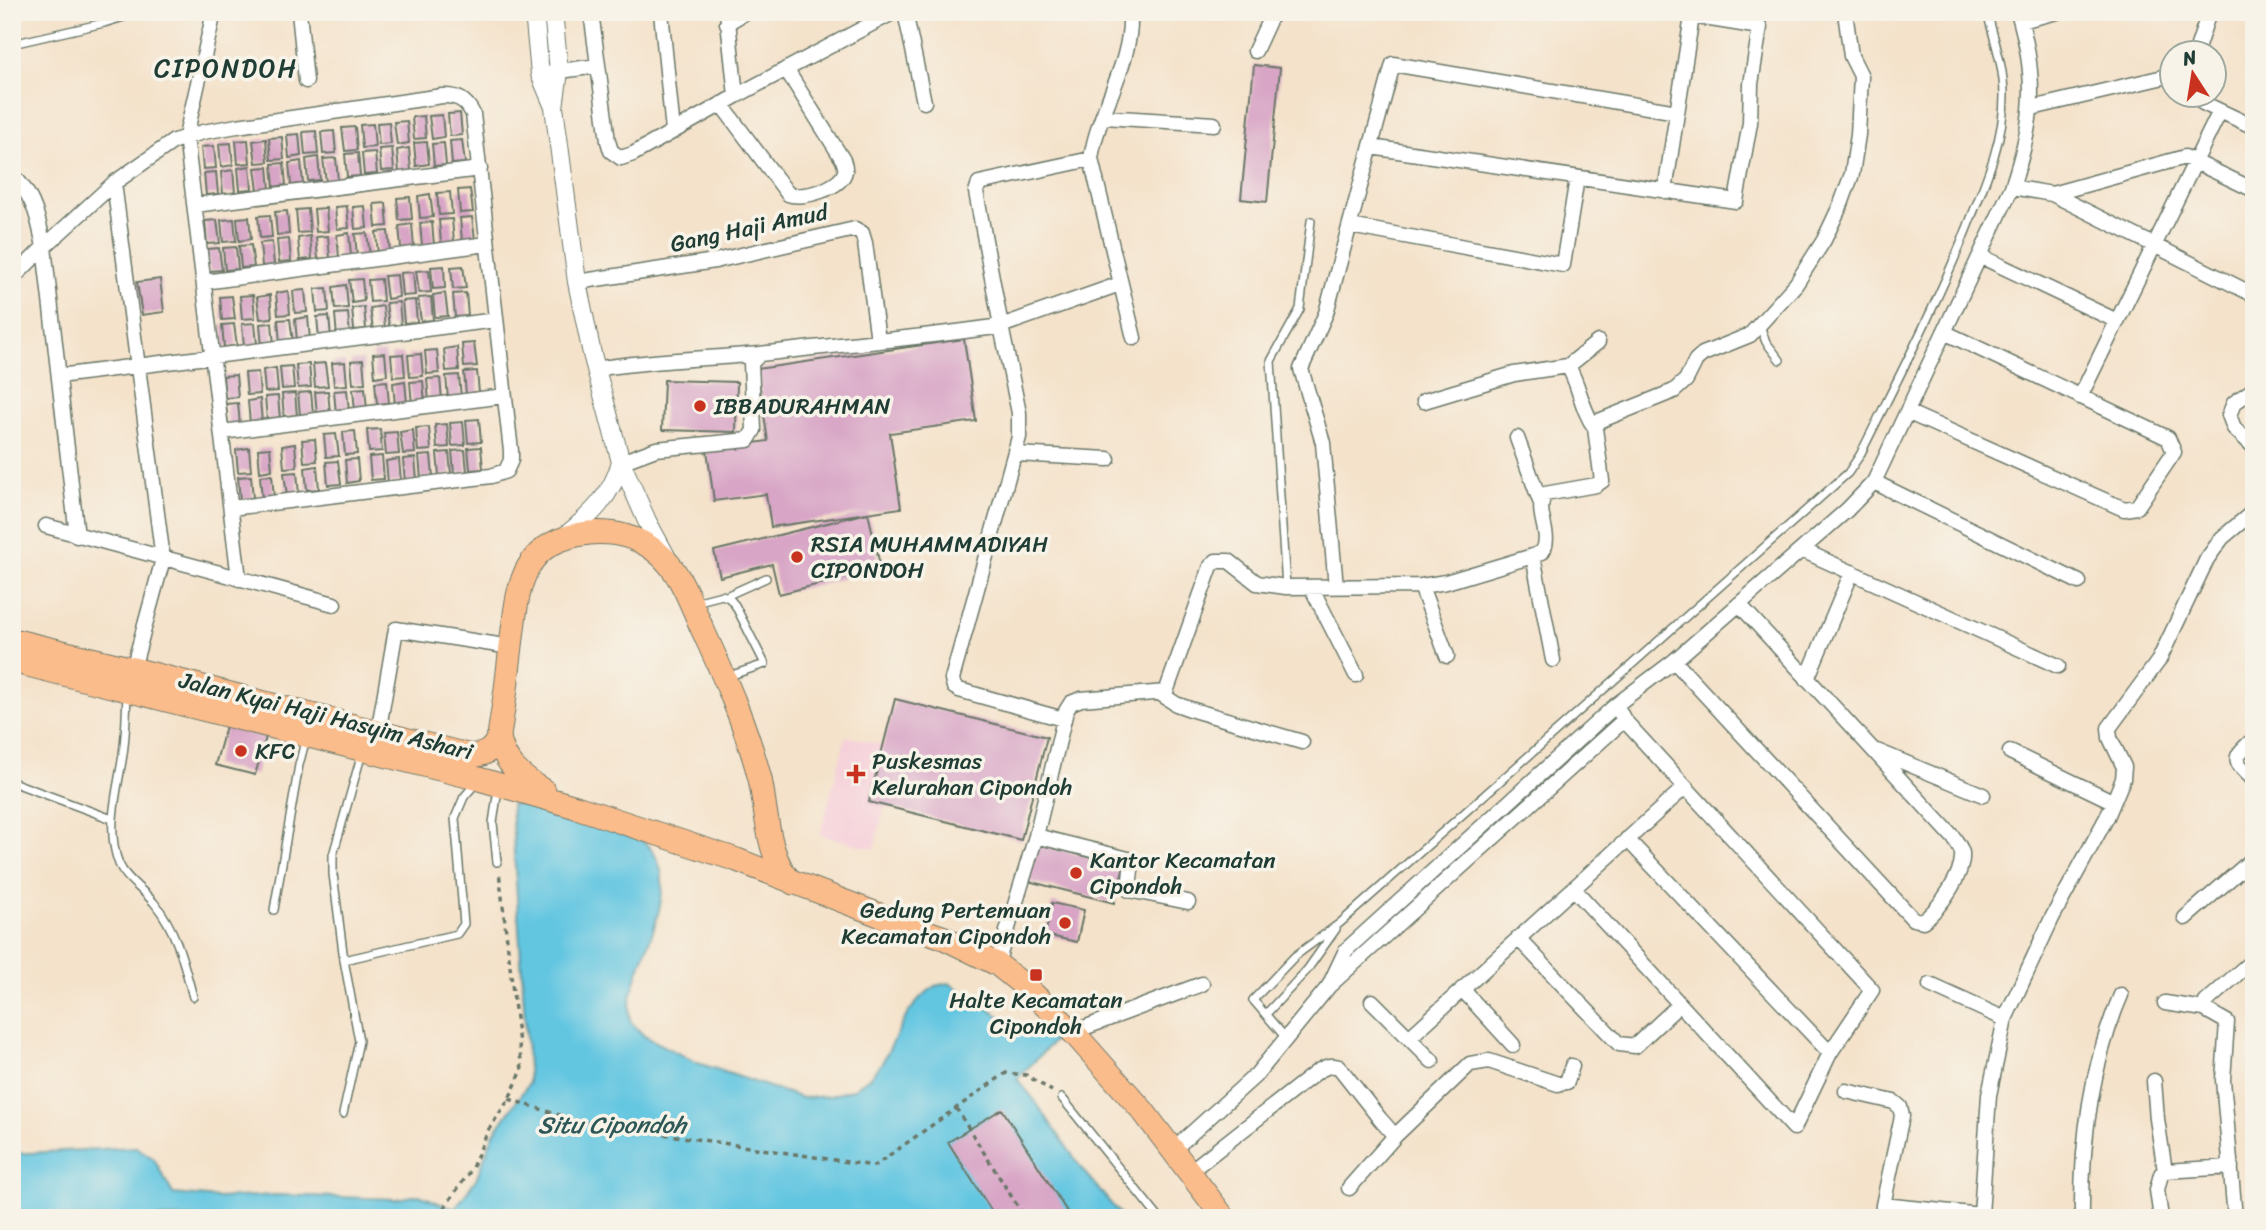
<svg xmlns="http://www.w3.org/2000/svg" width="2266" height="1230" viewBox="0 0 2266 1230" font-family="Sriracha,sans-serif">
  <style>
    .built { fill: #f6cfd9 }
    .water { fill: #63c6e1; stroke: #41828a; stroke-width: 2 }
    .building { fill: #d8a5c6 }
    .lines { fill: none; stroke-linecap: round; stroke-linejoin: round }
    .service-casing { stroke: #6a7768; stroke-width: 10 }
    .minor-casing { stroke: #6a7768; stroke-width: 17 }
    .tertiary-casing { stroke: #6a7768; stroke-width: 20 }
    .primary-casing { stroke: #6a7768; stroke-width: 25 }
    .path { stroke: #6a7768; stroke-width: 3.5; stroke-dasharray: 5 5; stroke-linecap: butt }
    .service { stroke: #fff; stroke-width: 7 }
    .minor { stroke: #fff; stroke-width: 14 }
    .tertiary { stroke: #fff; stroke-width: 18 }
    .primary { stroke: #fabc8b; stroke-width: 23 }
    .poi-dot { fill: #c8321e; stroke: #f7f3e8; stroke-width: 2.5 }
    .labels { text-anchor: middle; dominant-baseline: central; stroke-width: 7; stroke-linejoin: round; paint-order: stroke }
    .street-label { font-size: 23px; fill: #1f3d34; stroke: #f7f3e8 }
    .poi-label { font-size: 23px; fill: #1f3d34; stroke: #f7f3e8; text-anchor: start }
    .water-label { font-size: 24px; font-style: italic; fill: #2d5857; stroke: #f7f3e8 }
    .quarter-label { font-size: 26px; letter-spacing: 2px; fill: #1f3d34; stroke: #f7f3e8 }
  </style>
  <rect width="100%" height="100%" fill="#f7f3e8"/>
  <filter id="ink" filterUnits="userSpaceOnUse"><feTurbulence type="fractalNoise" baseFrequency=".0143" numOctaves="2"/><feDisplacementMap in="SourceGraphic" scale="14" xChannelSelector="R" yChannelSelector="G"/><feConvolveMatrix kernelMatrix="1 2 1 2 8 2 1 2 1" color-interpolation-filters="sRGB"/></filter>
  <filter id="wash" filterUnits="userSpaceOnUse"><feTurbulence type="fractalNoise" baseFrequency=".00686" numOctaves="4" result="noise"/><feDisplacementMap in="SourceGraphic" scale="28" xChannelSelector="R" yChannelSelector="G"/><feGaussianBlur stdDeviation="1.57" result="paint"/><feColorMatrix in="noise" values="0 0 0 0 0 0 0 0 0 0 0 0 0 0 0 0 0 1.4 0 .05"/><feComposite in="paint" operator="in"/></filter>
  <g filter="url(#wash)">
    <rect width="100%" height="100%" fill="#f4e2ca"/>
    <!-- built -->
    <path class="built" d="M846 736 884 745 869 802 885 806 874 849 820 835Z"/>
    <!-- water -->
    <path class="water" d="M511 804 531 805 643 841C691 882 635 956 630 1004 629 1010 630 1015 630 1021L644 1036 695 1062 802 1098 830 1096 854 1089 870 1077 882 1063 907 1015 919 999 935 986 949 983 1006 1020 1034 1029 1042 1025 1055 1040 1017 1079 1033 1098 1084 1172 1123 1218H12V1154L136 1147 154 1159 173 1194 219 1198 276 1195 396 1199 419 1195 455 1209 476 1179 494 1133 529 1083Z"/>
    <g id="blocks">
      <!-- building -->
      <path class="building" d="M1254 65 1280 68 1267 202 1241 199Z
        M460 113 462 135 450 136 448 114Z
        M442 115 444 137 432 139 429 116Z
        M424 116 426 138 414 139 412 117Z
        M407 121 409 143 397 145 394 122Z
        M389 122 391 144 379 145 377 123Z
        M373 124 375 147 362 148 360 125Z
        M355 127 357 150 345 151 342 128Z
        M316 131 318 154 305 155 303 132Z
        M334 131 336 153 323 154 321 132Z
        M299 134 301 156 289 158 287 135Z
        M282 137 284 159 271 160 269 138Z
        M266 139 268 162 256 163 253 141Z
        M248 140 250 163 238 164 236 141Z
        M462 140 465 163 452 164 450 141Z
        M427 142 429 164 416 166 414 143Z
        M231 143 233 165 221 167 219 144Z
        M444 143 446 165 434 166 432 144Z
        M214 146 216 168 203 169 201 147Z
        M392 148 394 170 381 171 379 149Z
        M409 148 411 171 399 172 397 150Z
        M375 152 377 174 364 175 362 153Z
        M358 153 360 176 347 177 345 154Z
        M318 157 320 180 308 181 306 159Z
        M336 158 338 181 326 182 323 159Z
        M301 161 303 184 291 185 289 163Z
        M284 163 286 185 274 187 272 164Z
        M250 166 252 189 240 190 238 168Z
        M268 167 270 190 258 191 255 168Z
        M233 170 235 193 223 194 221 172Z
        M216 172 218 194 206 195 204 173Z
        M470 189 473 212 460 213 458 190Z
        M450 192 452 214 439 215 437 193Z
        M430 194 433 217 420 218 418 196Z
        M410 197 412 219 399 220 397 198Z
        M386 203 388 226 376 227 374 204Z
        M347 206 349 228 337 229 335 207Z
        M365 206 367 228 355 229 353 207Z
        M326 208 328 231 316 232 314 209Z
        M308 209 310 232 298 233 296 210Z
        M287 211 289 234 277 235 275 212Z
        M270 215 272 237 260 238 258 216Z
        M249 217 251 239 239 241 237 218Z
        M472 217 475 239 462 240 460 218Z
        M234 219 236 241 223 242 221 220Z
        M452 219 454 242 441 243 439 220Z
        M217 220 220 243 207 244 205 221Z
        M432 222 434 245 422 246 420 223Z
        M412 224 414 247 401 248 399 226Z
        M388 231 390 253 378 254 376 232Z
        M349 233 351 256 339 257 337 235Z
        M367 233 370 256 357 257 355 234Z
        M310 236 312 259 300 260 298 238Z
        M328 236 330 258 318 259 316 237Z
        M289 239 291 261 279 262 277 240Z
        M272 242 274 265 262 266 260 243Z
        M251 245 254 267 241 268 239 246Z
        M236 247 238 269 225 270 223 248Z
        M219 248 222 270 209 271 207 249Z
        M444 266 445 288 433 289 431 267Z
        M463 266 466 288 453 289 451 267Z
        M429 270 431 292 419 293 416 271Z
        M413 272 415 295 402 296 400 273Z
        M397 275 399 297 387 299 384 276Z
        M160 279 164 312 142 315 137 282Z
        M362 279 364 301 352 303 349 280Z
        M381 279 383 301 370 302 368 280Z
        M346 285 348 308 335 309 333 287Z
        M327 288 329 311 317 312 315 289Z
        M305 290 307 312 295 313 293 291Z
        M288 291 290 314 278 315 276 293Z
        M445 293 448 316 435 317 433 295Z
        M466 293 468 316 455 317 453 294Z
        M253 295 255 318 242 319 240 296Z
        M270 295 272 318 260 319 257 297Z
        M232 296 235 319 222 320 220 297Z
        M431 297 433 320 421 321 418 298Z
        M415 300 417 322 404 323 402 301Z
        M399 302 401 325 389 326 386 303Z
        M383 306 385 329 373 330 370 308Z
        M364 307 366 329 354 330 352 308Z
        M348 313 350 335 337 337 335 314Z
        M329 316 331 338 319 339 317 317Z
        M308 317 310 340 297 341 295 319Z
        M290 319 293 342 280 343 278 320Z
        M255 323 257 345 244 346 242 324Z
        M272 323 274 345 262 347 260 324Z
        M234 324 237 346 224 347 222 325Z
        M964 339 976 421 890 433 901 508 771 527 766 494 714 501 707 450 768 441 757 369Z
        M474 343 477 366 464 367 462 344Z
        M457 347 459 370 446 371 444 349Z
        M437 350 439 373 427 374 425 351Z
        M385 353 387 375 375 377 373 354Z
        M403 354 405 376 393 377 391 355Z
        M421 354 423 376 410 377 408 355Z
        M363 360 365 383 353 384 351 361Z
        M345 362 347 385 334 386 332 363Z
        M325 363 328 386 315 387 313 364Z
        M309 364 311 387 298 388 296 365Z
        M292 366 294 388 282 389 280 367Z
        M276 368 278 391 265 392 263 370Z
        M477 371 479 393 466 394 464 372Z
        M258 372 260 394 247 395 245 373Z
        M236 375 238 397 225 398 223 376Z
        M459 375 461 398 448 399 446 376Z
        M440 378 442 400 429 401 427 379Z
        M664 380 737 382 736 432 662 430Z
        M387 381 389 403 377 404 375 382Z
        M405 381 407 404 395 405 393 383Z
        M423 381 425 404 412 405 410 382Z
        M365 388 367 410 355 412 353 389Z
        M347 390 349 412 336 414 334 391Z
        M328 391 330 413 317 415 315 392Z
        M311 392 313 414 300 415 298 393Z
        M295 393 297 416 284 417 282 394Z
        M278 396 280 419 267 420 265 397Z
        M260 399 262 422 250 423 248 401Z
        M238 403 240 425 228 426 226 404Z
        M479 419 481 442 468 443 466 420Z
        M463 422 465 445 452 446 450 423Z
        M447 424 449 447 437 448 435 425Z
        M429 427 431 450 418 451 416 428Z
        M380 429 382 451 369 452 367 430Z
        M413 430 415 453 403 454 400 432Z
        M355 431 357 454 345 455 343 432Z
        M397 432 399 454 386 455 384 433Z
        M336 434 339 456 326 457 324 435Z
        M315 439 317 461 304 462 302 440Z
        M295 444 297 467 284 468 282 446Z
        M481 447 483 469 470 470 468 448Z
        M249 448 251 471 238 472 236 450Z
        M270 448 272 470 260 472 258 449Z
        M465 450 467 472 454 473 452 451Z
        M449 452 451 474 439 476 437 453Z
        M431 455 433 477 421 479 419 456Z
        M382 456 384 479 371 480 369 457Z
        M415 458 417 480 405 482 403 459Z
        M357 459 359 481 347 483 345 460Z
        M399 459 401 482 388 483 386 461Z
        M338 461 341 484 328 485 326 462Z
        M317 466 319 489 307 490 305 468Z
        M297 472 299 495 287 496 284 473Z
        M272 475 274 498 262 499 260 476Z
        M251 476 253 498 240 500 238 477Z
        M868 513 881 569 779 594 772 564 720 577 714 551Z
        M895 699 1047 737 1021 840 869 802Z
        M226 726 266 737 255 775 215 765Z
        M1038 844 1124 866 1114 903 1028 881Z
        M1052 903 1084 910 1077 942 1045 935Z
        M1002 1109 1071 1218H996L948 1142Z"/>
    </g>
  </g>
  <g filter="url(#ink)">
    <use href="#blocks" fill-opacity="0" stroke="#6a7768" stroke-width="2"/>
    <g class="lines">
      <!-- service casing -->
      <g class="service-casing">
        <path id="service" d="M12 44 104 23 140 12
          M1760 326 1766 342 1780 360
          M1286 587 1271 361 1300 309 1311 221
          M726 596 766 578
          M695 602 722 595 729 598 735 605 765 664 726 677
          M127 695C126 714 126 734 123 754 118 790 105 829 119 864 126 880 144 890 155 904 177 931 184 964 193 997
          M12 782 112 819
          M497 862 493 823 498 789
          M274 910 299 765 306 738
          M344 960 457 934 464 924 455 818 464 797 476 783
          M1266 1014 1307 970 1336 929
          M1285 1037 1253 1000 1295 956 1340 923 1848 473 1860 455C1898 378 1938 303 1969 223 1985 183 2004 140 2004 96 2004 67 1994 39 1987 12
          M1062 1098 1159 1218
          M343 1114 359 1041 344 960 333 874V855L362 753"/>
      </g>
      <!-- minor casing -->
      <g class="minor-casing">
        <path id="minor" d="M214 12 186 136 239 579
          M299 12 306 81
          M591 12 608 141 611 151 621 158 633 154 736 96 894 12
          M661 12 673 131
          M727 12 736 96
          M905 12 924 102
          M1130 12C1133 65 1098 108 1091 159L1134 338
          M2021 21 2057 12
          M727 23 746 12
          M1255 51 1273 12
          M2196 52 2209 12
          M552 72 598 66
          M2200 94 2203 103 2254 127
          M721 104 788 194C802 200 842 188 845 171 846 168 844 163 843 160L786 69
          M2032 108 2172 75
          M1104 117 1214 124
          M1371 147 1736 201 1750 123 1751 84 1760 27 1692 16 1665 191
          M12 180 18 181C35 200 39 222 44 247L77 536
          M114 183 163 559 131 676
          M2012 187 2052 194 2254 295
          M2052 194 2185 157 2254 190
          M195 205 480 169
          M1350 226 1563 265 1577 178
          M1980 256 2117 321
          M12 279 44 247 114 183 174 141 203 132 237 126 442 96C457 95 466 100 473 114L511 451V460L506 471 491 476 231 508
          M204 282 487 244
          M577 282 715 261 855 229 862 233 865 243 878 340
          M1568 366 1598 342
          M596 369C650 360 705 359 760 354
          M59 376 496 320
          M2254 389 2234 403 2229 415 2234 428 2254 447
          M2080 397 2220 111
          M1424 401 1514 374 1568 366C1580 386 1581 409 1595 428
          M1907 412 2124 509 2137 507 2174 452 2168 438 1944 332
          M222 432 504 396
          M1517 438 1540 501
          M1016 454 1108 459
          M621 462 656 449 748 440 754 430 751 363 760 354C841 344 922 338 1001 326L976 192 979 183 1091 159
          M1874 482 2079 582
          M46 526 334 604
          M1802 550 2058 666
          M1533 556 1553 660
          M1421 586 1447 656
          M1311 587 1356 675
          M1336 587 1323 443 1301 369 1326 313 1393 64 1677 112
          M1674 661 1913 919 1923 921C1939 909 1964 875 1962 853 1961 848 1957 843 1954 838L1739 604
          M1807 679 1852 572
          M1161 694 1176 704 1193 710 1302 742
          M1063 719 959 690 954 687 952 679 1019 437V413L1001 326 1120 284
          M378 733 396 629 511 647
          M2254 739C2231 759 2233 760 2254 780
          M1877 751 1983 795
          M2010 752 2112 801
          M1036 836 1132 860 1129 890 1188 902
          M1627 839 1830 1053
          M1573 888 1794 1128 1830 1053 1872 990 1624 720 1616 705
          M2185 918 2254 858
          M1518 938 1619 1044 1635 1046 1680 1004
          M997 964 1036 836 1066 711 1071 703 1081 699 1166 692 1211 566 1216 561H1229L1257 583 1286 587 1421 586 1446 582 1533 556 1542 552C1554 535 1533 512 1545 494L1596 485 1602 481 1595 428 1599 421 1674 391 1686 380 1696 360 1703 354 1750 335 1796 284 1824 240 1841 204 1852 174 1858 135 1861 76 1851 56 1845 12
          M1930 985 2005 1019
          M1329 986 1346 950 1616 705 1674 661 1847 510 1874 482 2012 187C2034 122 2038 79 2018 12
          M1462 989 1513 1045
          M1372 1001 1432 1061
          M2165 1003 2204 1009 2227 1022 2223 1080 2235 1218
          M2204 1009 2206 1002 2254 959
          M1073 1032 1202 984
          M1409 1038 1685 787
          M2154 1081 2157 1119 2165 1171 2161 1174 2157 1190 2161 1218
          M1846 1091 1894 1102 1900 1107 1902 1116 1883 1205
          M1173 1150 1257 1074 1329 986 1624 720
          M2165 1171 2231 1167
          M1189 1172 1318 1071C1326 1067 1330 1064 1339 1067L1380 1119 1395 1136 1470 1064 1489 1061 1558 1084 1567 1082 1572 1066
          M1349 1188 1395 1136
          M1882 1218 1883 1205 1981 1215 1989 1095 2005 1019 2052 918 2107 817 2123 779 2124 767 2110 738 2109 728 2159 660 2207 559 2222 538 2254 511
          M2082 1218C2081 1142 2091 1065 2121 995"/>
      </g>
      <!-- tertiary casing -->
      <g class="tertiary-casing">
        <path id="tertiary" d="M534 12 540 74 554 107
          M553 12 559 71 554 107 577 282 592 354 621 462 647 521 666 556
          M564 537C590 516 612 496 621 462"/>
      </g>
      <!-- primary casing -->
      <g class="primary-casing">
        <path id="primary" d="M12 640 133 669 467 755C484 757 493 751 499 736 504 706 508 676 511 646 518 590 518 541 589 533 614 531 639 537 658 553 680 571 690 601 701 626 724 676 746 725 760 779 767 811 767 861 793 883
          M12 661 479 779 576 807 737 860 887 918 942 937 997 964 1027 988 1073 1032 1143 1111 1224 1218
          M499 736C502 762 522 778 544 791"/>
      </g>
      <!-- path -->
      <path class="path" d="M509 1099 578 1121 874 1166 1006 1073 1026 1075 1052 1091
        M956 1108 1025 1218
        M446 1218 444 1208 471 1170 489 1129 509 1099 522 1070 499 871"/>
      <!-- service -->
      <use href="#service" class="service"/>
      <!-- minor -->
      <use href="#minor" class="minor"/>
      <!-- tertiary -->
      <use href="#tertiary" class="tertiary"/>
      <!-- primary -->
      <use href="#primary" class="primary"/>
    </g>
  </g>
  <!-- markers -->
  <g class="poi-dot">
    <circle cx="700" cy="406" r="7"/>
    <circle cx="797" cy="557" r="7"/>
    <circle cx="241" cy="751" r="7"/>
    <path d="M852.5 763.5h7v7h7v7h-7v7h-7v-7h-7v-7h7z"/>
    <circle cx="1076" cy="873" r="7"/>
    <circle cx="1065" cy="923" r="7"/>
    <rect x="1029" y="968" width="14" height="14" rx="3.5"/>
  </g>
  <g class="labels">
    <!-- street labels -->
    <g class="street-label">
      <text transform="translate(749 228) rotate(-12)">Gang Haji Amud</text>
      <text transform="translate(326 716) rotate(14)">Jalan Kyai Haji Hasyim Ashari</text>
    </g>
    <!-- poi labels -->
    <g class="poi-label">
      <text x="714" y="406">IBBADURAHMAN</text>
      <text x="811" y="544">RSIA MUHAMMADIYAH<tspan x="811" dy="26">CIPONDOH</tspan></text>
      <text x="255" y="751">KFC</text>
      <text x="872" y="761">Puskesmas<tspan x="872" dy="26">Kelurahan Cipondoh</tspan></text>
      <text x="1090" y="860">Kantor Kecamatan<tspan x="1090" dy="26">Cipondoh</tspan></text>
      <text x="1051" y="910" text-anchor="end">Gedung Pertemuan<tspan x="1051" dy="26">Kecamatan Cipondoh</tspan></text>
      <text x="1036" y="1000" text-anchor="middle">Halte Kecamatan<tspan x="1036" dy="26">Cipondoh</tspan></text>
    </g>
    <!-- water labels -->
    <g class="water-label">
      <text x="612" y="1125">Situ Cipondoh</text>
    </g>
    <!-- quarter labels -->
    <g class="quarter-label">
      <text x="226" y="68">CIPONDOH</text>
    </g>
  </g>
  <!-- margin -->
  <rect width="2266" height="1230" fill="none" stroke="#f7f3e8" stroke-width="42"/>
  <!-- north arrow -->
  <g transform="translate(2193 74) rotate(348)"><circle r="33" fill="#f7f3e8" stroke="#a1aaa0" stroke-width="2"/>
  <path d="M0-5L12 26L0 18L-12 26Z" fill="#c8321e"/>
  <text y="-10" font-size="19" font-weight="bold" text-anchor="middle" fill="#1f3d34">N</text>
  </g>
</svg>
